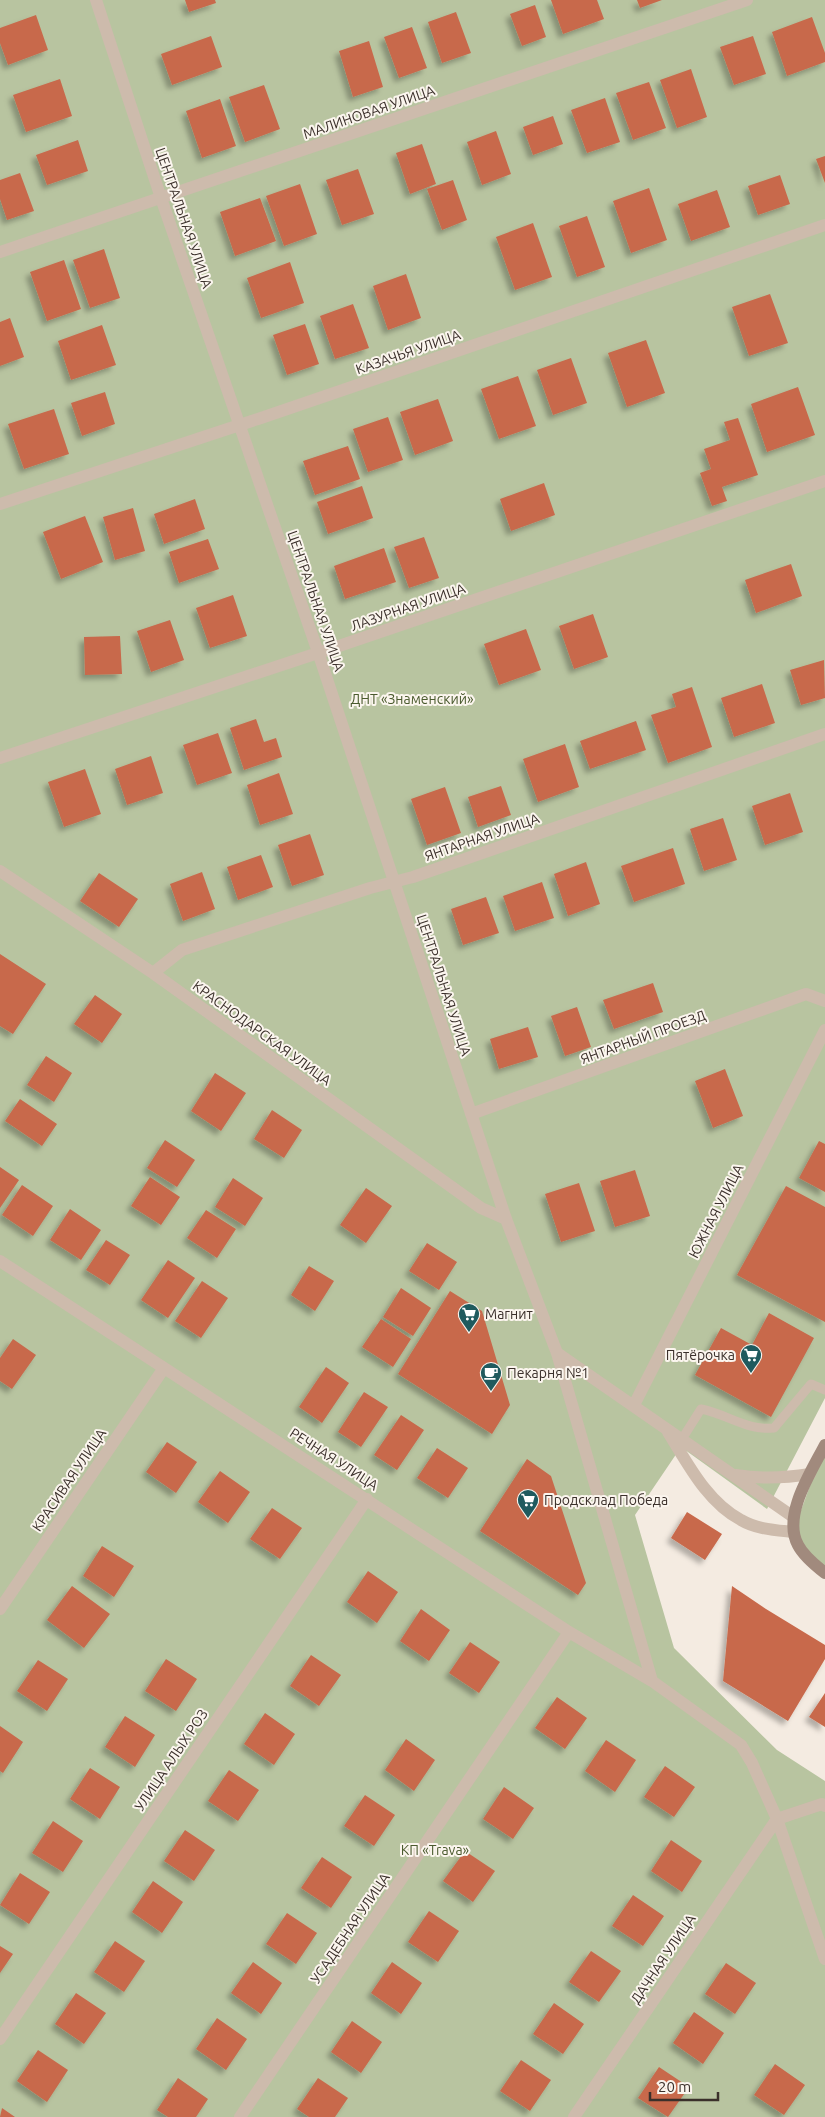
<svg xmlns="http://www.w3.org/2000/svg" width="825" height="2117" viewBox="0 0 825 2117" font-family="Ubuntu,sans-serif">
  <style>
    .green { fill: #b8c4a0 }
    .building { fill: #c8694b; filter: url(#shadow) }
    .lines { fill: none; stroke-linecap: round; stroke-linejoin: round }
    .lane { stroke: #cdbbac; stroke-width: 9 }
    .street { stroke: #cdbbac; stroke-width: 12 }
    .secondary { stroke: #a18a7d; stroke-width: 12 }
    .labels { text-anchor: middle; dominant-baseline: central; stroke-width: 4; stroke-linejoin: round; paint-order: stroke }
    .street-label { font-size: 14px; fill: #3b302b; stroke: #fbf5ee }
    .park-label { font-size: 14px; fill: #4a5a2e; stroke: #fbf5ee }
    .poi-label { font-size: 14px; fill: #3b302b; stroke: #fbf5ee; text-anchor: start }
  </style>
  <defs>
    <filter id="shadow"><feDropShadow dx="-4.5" dy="4.5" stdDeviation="2.5" flood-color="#0004"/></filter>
  </defs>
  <rect width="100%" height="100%" fill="#f4ebe1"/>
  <!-- green -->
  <path class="green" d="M0 0H825V1398L767 1509 681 1447 635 1515 674 1648 777 1750 825 1781V2117H0Z
    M825 1445V1573L793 1532Z"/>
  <!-- building -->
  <path class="building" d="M185 0H215L216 3 189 12Z
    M551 0H597L604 19 563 34Z
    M637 0H662L640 8Z
    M535 5 546 37 522 46 510 14Z
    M456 12 471 53 442 63 428 22Z
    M36 15 48 50 8 65 0 43V28Z
    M812 17 825 53V62L787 76 772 32Z
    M412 27 427 68 399 78 384 37Z
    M211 36 222 67 172 85 161 54Z
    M753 36 766 74 734 85 720 47Z
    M369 41 383 87 353 97 339 51Z
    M691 69 707 117 677 128 660 80Z
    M60 79 72 116 26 132 13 95Z
    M649 82 666 128 633 140 616 93Z
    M264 85 280 129 245 142 229 97Z
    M605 98 620 142 587 153 571 110Z
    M220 99 236 146 202 158 186 111Z
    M553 116 563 144 533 155 523 127Z
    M496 131 511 174 482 185 467 142Z
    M78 140 88 171 47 185 36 155Z
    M422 144 436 184 410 194 396 153Z
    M825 156V183L816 159Z
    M358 169 374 214 342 225 326 180Z
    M20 173 34 211 7 220 0 199V180Z
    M780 175 790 204 758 215 748 186Z
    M453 180 467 220 442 230 427 189Z
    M300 184 317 234 284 246 266 196Z
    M649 188 667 240 631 253 613 201Z
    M717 190 730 227 691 241 678 204Z
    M260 198 276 241 235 256 220 212Z
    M587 216 605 267 577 277 559 226Z
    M533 223 552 277 515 290 496 237Z
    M104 249 120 298 90 308 73 260Z
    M64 260 81 309 47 321 30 272Z
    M290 262 304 303 261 318 247 278Z
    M406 274 421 318 388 330 373 286Z
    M770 294 788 343 749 356 732 307Z
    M353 304 369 348 335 359 320 316Z
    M10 318 24 357 0 366V322Z
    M305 324 319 364 287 375 273 335Z
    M102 325 116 365 71 380 58 341Z
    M646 340 665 393 627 407 608 353Z
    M571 358 587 403 553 415 537 370Z
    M518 376 536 426 499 439 481 389Z
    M798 387 815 435 767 452 751 404Z
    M105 392 115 424 82 436 71 403Z
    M438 399 453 441 415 455 400 412Z
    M54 409 69 454 24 469 8 424Z
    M388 417 403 460 368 472 353 429Z
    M738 418 758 475 722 487 727 501 712 506 700 473 711 469 704 449 730 440 724 422Z
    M348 446 360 479 315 495 303 461Z
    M544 483 555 515 511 531 500 499Z
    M362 486 373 518 328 534 317 502Z
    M195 499 205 529 164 544 154 514Z
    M133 508 145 551 115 560 103 517Z
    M85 516 103 562 61 579 43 532Z
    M424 537 439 578 409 588 394 547Z
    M208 539 219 569 179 583 169 552Z
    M384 548 396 582 345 599 334 566Z
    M791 564 802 596 756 613 745 580Z
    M233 595 247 636 210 648 196 608Z
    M593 614 608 657 574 669 559 626Z
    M170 620 184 660 151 672 137 631Z
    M526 629 541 670 499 685 484 644Z
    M120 636 122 674 85 675 84 637Z
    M824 660 825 698 801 705 790 670Z
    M762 684 775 723 734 737 721 698Z
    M692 687 712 747 668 763 651 715 676 707 672 694Z
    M256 719 264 742 276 738 282 757 244 770 230 728Z
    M636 721 646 750 590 769 580 741Z
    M218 733 232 773 197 785 183 745Z
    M565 744 579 787 538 802 523 759Z
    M151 756 163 793 127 805 115 769Z
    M85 769 101 814 64 827 48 782Z
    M279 773 293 814 260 825 247 785Z
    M501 786 511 815 478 827 468 797Z
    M445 787 461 833 427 845 411 799Z
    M790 793 803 832 765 845 752 806Z
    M723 818 737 860 704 871 690 829Z
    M310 834 324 875 292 886 278 845Z
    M673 848 685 884 634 902 621 866Z
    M261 855 273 887 238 900 227 867Z
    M586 862 600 904 568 916 554 874Z
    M202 872 215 909 183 921 170 884Z
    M99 873 138 899 119 927 80 901Z
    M542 882 554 918 515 931 503 896Z
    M486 897 499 933 463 945 451 909Z
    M0 954 46 984 13 1034 0 1026Z
    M653 983 663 1012 614 1029 603 1000Z
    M95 995 122 1014 102 1043 74 1024Z
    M577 1007 591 1047 565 1056 551 1016Z
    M528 1027 538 1057 499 1069 490 1039Z
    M46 1056 72 1073 54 1102 27 1085Z
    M725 1069 743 1116 713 1128 695 1081Z
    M215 1073 246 1093 221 1131 191 1111Z
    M20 1099 57 1124 42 1146 5 1121Z
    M272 1110 302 1130 284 1158 254 1139Z
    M165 1140 195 1160 177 1187 147 1168Z
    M819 1141 825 1144V1192L799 1178Z
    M0 1167 19 1180 0 1208Z
    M635 1170 650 1216 615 1227 600 1181Z
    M150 1177 180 1197 161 1225 131 1206Z
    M233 1178 263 1198 245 1226 215 1207Z
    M579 1183 595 1231 561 1242 545 1194Z
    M22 1185 53 1206 33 1236 2 1215Z
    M786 1186 825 1207V1322L737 1275Z
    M366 1188 392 1206 366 1243 340 1225Z
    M70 1209 101 1230 81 1260 50 1240Z
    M206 1210 236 1229 217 1258 187 1238Z
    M106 1240 130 1255 110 1285 86 1270Z
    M427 1243 457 1262 439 1290 409 1271Z
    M168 1260 195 1278 168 1318 141 1300Z
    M309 1266 334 1281 315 1311 291 1295Z
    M202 1281 228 1298 201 1338 175 1321Z
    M401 1288 431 1308 413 1336 383 1317Z
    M450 1291 482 1311 510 1405 492 1434 398 1374Z
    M769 1313 814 1338 771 1417 695 1375 721 1328 752 1345Z
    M381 1319 411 1339 393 1367 362 1347Z
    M13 1339 36 1355 12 1389 0 1381V1358Z
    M326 1367 349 1383 322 1423 299 1407Z
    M364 1392 388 1407 361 1447 338 1432Z
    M401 1415 424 1430 397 1470 374 1455Z
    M167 1442 197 1462 176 1493 146 1472Z
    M437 1448 468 1468 448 1498 417 1478Z
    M527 1459 551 1476 586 1583 578 1595 480 1531Z
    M220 1471 250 1492 228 1523 198 1502Z
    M272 1508 302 1528 280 1559 250 1539Z
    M687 1512 722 1534 705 1560 671 1538Z
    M102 1546 134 1566 114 1597 83 1576Z
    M368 1571 398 1592 377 1623 347 1602Z
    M72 1586 110 1614 84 1648 47 1620Z
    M732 1586 766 1609 825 1645V1659L788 1721 723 1681Z
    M421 1609 450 1630 429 1661 400 1641Z
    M470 1642 500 1662 479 1693 449 1673Z
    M311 1655 341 1675 319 1706 290 1686Z
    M166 1659 197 1679 176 1711 145 1691Z
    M38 1660 68 1679 47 1711 17 1691Z
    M825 1693V1727L809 1717Z
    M557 1697 587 1718 565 1749 535 1728Z
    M265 1713 295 1734 274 1765 244 1744Z
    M125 1716 155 1735 135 1767 105 1747Z
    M0 1726 23 1742 3 1773 0 1771Z
    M406 1739 435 1760 414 1791 385 1770Z
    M606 1740 636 1760 615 1792 585 1771Z
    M665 1766 695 1787 674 1817 644 1797Z
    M90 1768 120 1787 100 1819 70 1799Z
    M229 1770 259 1790 238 1821 208 1801Z
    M504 1787 534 1808 513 1839 483 1819Z
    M365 1795 395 1815 374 1846 344 1826Z
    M53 1821 83 1841 63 1872 32 1853Z
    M185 1830 215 1850 194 1881 164 1861Z
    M671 1840 702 1861 682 1892 651 1871Z
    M465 1851 495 1871 473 1902 443 1881Z
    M322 1857 352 1877 331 1908 301 1888Z
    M20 1873 50 1892 29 1924 0 1905Z
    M153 1881 183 1902 162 1933 132 1912Z
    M633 1895 664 1916 643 1946 612 1926Z
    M429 1911 459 1931 438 1962 408 1942Z
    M287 1913 317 1933 296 1964 266 1944Z
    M115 1941 145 1961 124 1992 94 1972Z
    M0 1946 13 1954 0 1973Z
    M591 1951 621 1971 599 2002 569 1982Z
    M253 1962 282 1983 261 2014 231 1993Z
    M392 1962 422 1983 401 2014 371 1993Z
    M726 1963 756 1983 735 2014 705 1994Z
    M76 1993 106 2013 84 2044 55 2024Z
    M554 2003 584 2024 563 2054 533 2034Z
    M694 2012 724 2033 703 2064 673 2043Z
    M217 2018 247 2039 226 2070 196 2049Z
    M352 2021 382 2042 361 2073 331 2052Z
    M38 2050 68 2070 47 2102 17 2081Z
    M521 2060 551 2080 530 2111 500 2091Z
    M775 2064 805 2085 784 2115 754 2095Z
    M659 2067 689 2087 668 2117 638 2098Z
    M178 2078 208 2099 196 2117H168L157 2110Z
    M318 2078 348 2098 335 2117H309L297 2109Z
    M2 2108 15 2117H0Z"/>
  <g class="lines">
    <!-- lane -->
    <path class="lane" d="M682 1439 701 1409C727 1414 747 1431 774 1428L811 1384 825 1390"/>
    <!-- street -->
    <path class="street" d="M96 0 161 198 318 652 506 1219 557 1353 652 1681
      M0 252 747 0
      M0 504 261 418 825 225
      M0 758 336 647 825 481
      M0 871 153 973 481 1208 506 1219
      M153 973 182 950 370 888 413 877 825 734
      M471 1114 806 994 825 1001
      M0 1261 569 1632 652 1681 741 1745 752 1763 777 1819 825 1959
      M557 1353 792 1516
      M634 1405 825 1030
      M668 1432C688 1464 707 1502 741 1520 756 1529 775 1530 793 1532
      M736 1475C761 1479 785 1478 810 1474
      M0 1609 164 1368
      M0 2039 367 1499
      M240 2117 569 1632
      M574 2117 777 1819 822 1804 825 1806"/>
    <!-- secondary -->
    <path class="secondary" d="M825 1445C811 1472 782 1516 798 1545 803 1555 816 1566 825 1573"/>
  </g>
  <!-- icons -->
  <defs>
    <g id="supermarket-pin" transform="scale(1.125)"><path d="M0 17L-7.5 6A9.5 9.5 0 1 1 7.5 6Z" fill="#1f5a5e" stroke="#fbf5ee"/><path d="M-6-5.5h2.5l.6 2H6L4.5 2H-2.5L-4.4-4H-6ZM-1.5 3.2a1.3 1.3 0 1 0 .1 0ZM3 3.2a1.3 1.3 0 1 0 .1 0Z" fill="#fff"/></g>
    <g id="cafe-pin" transform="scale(1.125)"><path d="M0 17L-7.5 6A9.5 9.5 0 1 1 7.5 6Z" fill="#1f5a5e" stroke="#fbf5ee"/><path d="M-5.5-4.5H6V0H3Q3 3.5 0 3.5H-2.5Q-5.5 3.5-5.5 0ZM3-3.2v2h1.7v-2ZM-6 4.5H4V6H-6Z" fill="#fff"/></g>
  </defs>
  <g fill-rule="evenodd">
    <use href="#supermarket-pin" x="469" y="1314"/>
    <use href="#supermarket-pin" x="751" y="1355"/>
    <use href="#cafe-pin" x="491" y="1373"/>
    <use href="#supermarket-pin" x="528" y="1500"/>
  </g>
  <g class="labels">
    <!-- street labels -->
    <g class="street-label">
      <text transform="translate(369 112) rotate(-19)">МАЛИНОВАЯ УЛИЦА</text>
      <text transform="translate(184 218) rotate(71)">ЦЕНТРАЛЬНАЯ УЛИЦА</text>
      <text transform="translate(408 352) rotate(-19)">КАЗАЧЬЯ УЛИЦА</text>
      <text transform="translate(316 601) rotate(71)">ЦЕНТРАЛЬНАЯ УЛИЦА</text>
      <text transform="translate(408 607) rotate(-19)">ЛАЗУРНАЯ УЛИЦА</text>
      <text transform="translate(482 837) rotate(-19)">ЯНТАРНАЯ УЛИЦА</text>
      <text transform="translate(444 985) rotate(72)">ЦЕНТРАЛЬНАЯ УЛИЦА</text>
      <text transform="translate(262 1033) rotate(36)">КРАСНОДАРСКАЯ УЛИЦА</text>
      <text transform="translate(643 1037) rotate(-20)">ЯНТАРНЫЙ ПРОЕЗД</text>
      <text transform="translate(716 1211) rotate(-63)">ЮЖНАЯ УЛИЦА</text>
      <text transform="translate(334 1459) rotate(33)">РЕЧНАЯ УЛИЦА</text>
      <text transform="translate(69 1480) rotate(-56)">КРАСИВАЯ УЛИЦА</text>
      <text transform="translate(171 1760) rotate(-56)">УЛИЦА АЛЫХ РОЗ</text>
      <text transform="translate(350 1928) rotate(-56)">УСАДЕБНАЯ УЛИЦА</text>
      <text transform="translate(663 1959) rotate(-56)">ДАЧНАЯ УЛИЦА</text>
    </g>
    <!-- park labels -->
    <g class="park-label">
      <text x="412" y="699">ДНТ «Знаменский»</text>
      <text x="435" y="1850">КП «Trava»</text>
    </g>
    <!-- poi labels -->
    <g class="poi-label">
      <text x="485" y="1314">Магнит</text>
      <text x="735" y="1355" text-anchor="end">Пятёрочка</text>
      <text x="507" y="1373">Пекарня №1</text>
      <text x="544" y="1500">Продсклад Победа</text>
    </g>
  </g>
  <!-- scale -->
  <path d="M650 2092v8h68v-8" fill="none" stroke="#3b302b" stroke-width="2.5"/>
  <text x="658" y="2092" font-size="15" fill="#3b302b" stroke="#fbf5ee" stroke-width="4" paint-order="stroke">20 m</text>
</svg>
